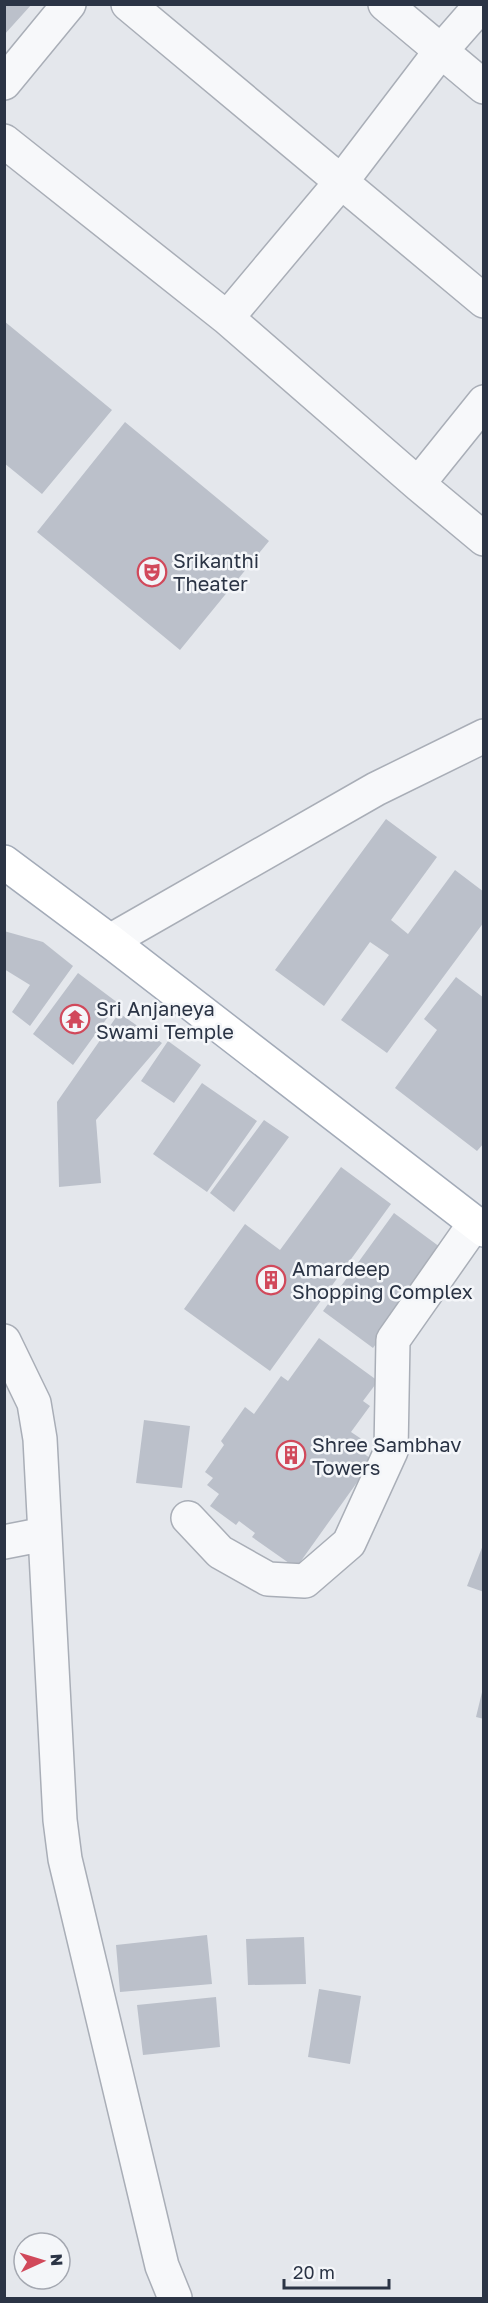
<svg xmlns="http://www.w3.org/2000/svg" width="488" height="2303" viewBox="0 0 488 2303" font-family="'Golos Text',sans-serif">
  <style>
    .building { fill: #bbc0ca }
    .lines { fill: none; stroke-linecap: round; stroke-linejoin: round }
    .minor-casing { stroke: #a9aeb7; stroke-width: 36 }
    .major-casing { stroke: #a3abb8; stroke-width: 36 }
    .minor { stroke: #f7f8fa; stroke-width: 33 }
    .major { stroke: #fff; stroke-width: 33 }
    .labels { text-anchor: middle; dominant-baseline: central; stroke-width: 5; stroke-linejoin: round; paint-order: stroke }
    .poi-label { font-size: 20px; fill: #2b3445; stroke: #f4f6f9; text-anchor: start }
  </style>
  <rect width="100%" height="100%" fill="#e4e7ec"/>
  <!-- building -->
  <path class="building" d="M4 4H32L4 35Z
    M4 321 112 410 42 494 4 463Z
    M125 422 269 541 180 650 37 532Z
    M386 819 437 857 391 920 408 934 455 870 484 892V922L387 1053 341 1020 389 955 370 942 324 1006 275 970Z
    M4 931 43 942 73 966 30 1026 12 1012 30 985 4 969Z
    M78 973 118 1003 73 1065 33 1034Z
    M456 977 484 998V1143L477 1151 395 1088 437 1030 424 1019Z
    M119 1013 162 1043 96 1120 101 1183 59 1187 57 1102Z
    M168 1041 201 1065 174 1103 141 1081Z
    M202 1083 257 1121 207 1192 153 1154Z
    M264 1120 289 1137 234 1212 210 1193Z
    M341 1167 391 1204 270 1371 184 1309 245 1224 280 1250Z
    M394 1213 444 1250 373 1348 323 1311Z
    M319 1338 378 1381 363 1401 370 1406 351 1432 363 1440 357 1449 373 1460 296 1568 252 1537 255 1533 239 1521 236 1525 210 1506 219 1494 207 1485 213 1478 205 1472 224 1445 221 1441 245 1407 254 1414 281 1376 288 1381Z
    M144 1420 190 1426 182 1488 136 1483Z
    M483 1545H484V1592L467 1586Z
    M483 1688 484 1689V1719L476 1717Z
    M207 1935 212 1984 120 1992 116 1945Z
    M304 1937 306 1984 248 1985 246 1939Z
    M319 1989 361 1996 350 2064 308 2057Z
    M216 1997 220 2047 143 2055 137 2005Z"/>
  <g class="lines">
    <!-- minor casing -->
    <g class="minor-casing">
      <path id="minor" d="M128 4 484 301
        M385 4 484 87
        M4 83 69 4
        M4 141 227 318 418 484
        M227 318 341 182 440 52 482 4
        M484 402 418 484 484 539
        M110 941 376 789 484 736
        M4 1341 34 1403 40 1439 60 1820 65 1859 162 2266 175 2298
        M188 1518 220 1552 268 1579 305 1581 349 1543 391 1451 393 1340 475 1223
        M4 1542 45 1534"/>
    </g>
    <!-- major casing -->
    <g class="major-casing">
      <path id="major" d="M4 862 110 941 484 1230"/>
    </g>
    <!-- minor -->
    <use href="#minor" class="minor"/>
    <!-- major -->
    <use href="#major" class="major"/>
  </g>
  <!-- icons -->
  <defs>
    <g id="theatre-ring" transform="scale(1.5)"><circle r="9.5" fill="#f4f6f9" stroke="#d1495b" stroke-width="1.5"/><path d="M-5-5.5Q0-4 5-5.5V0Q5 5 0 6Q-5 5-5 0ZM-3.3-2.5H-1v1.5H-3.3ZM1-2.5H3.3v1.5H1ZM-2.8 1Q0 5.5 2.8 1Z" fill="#d1495b"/></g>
    <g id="temple-ring" transform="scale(1.5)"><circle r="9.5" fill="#f4f6f9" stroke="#d1495b" stroke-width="1.5"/><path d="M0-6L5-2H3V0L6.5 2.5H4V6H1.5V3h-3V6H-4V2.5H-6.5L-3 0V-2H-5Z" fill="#d1495b"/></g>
    <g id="building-ring" transform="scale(1.5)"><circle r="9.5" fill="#f4f6f9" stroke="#d1495b" stroke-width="1.5"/><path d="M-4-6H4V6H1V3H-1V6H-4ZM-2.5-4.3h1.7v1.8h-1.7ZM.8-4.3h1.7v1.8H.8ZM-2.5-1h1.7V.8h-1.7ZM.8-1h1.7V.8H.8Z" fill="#d1495b"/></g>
  </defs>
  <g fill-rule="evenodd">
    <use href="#theatre-ring" x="152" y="572"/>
    <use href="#temple-ring" x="75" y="1019"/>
    <use href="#building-ring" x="271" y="1280"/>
    <use href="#building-ring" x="291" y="1455"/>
  </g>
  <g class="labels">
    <!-- poi labels -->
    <g class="poi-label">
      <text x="173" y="560">Srikanthi<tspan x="173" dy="23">Theater</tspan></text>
      <text x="96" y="1008">Sri Anjaneya<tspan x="96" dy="23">Swami Temple</tspan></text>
      <text x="292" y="1268">Amardeep<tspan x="292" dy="23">Shopping Complex</tspan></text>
      <text x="312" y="1444">Shree Sambhav<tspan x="312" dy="23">Towers</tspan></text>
    </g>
  </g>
  <!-- border -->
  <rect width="488" height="2303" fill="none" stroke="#2b3445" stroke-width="12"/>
  <!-- north arrow -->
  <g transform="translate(42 2261) rotate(86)"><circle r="28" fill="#f4f6f9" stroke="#a4a8b1" stroke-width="1.5"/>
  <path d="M0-4.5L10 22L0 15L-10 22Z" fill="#d1495b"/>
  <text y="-9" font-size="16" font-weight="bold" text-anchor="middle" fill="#2b3445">N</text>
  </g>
  <!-- scale -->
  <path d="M284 2279v9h105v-9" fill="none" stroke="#2b3445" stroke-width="3"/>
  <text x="293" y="2279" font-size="18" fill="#2b3445" stroke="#f4f6f9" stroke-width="4.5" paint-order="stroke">20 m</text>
</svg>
